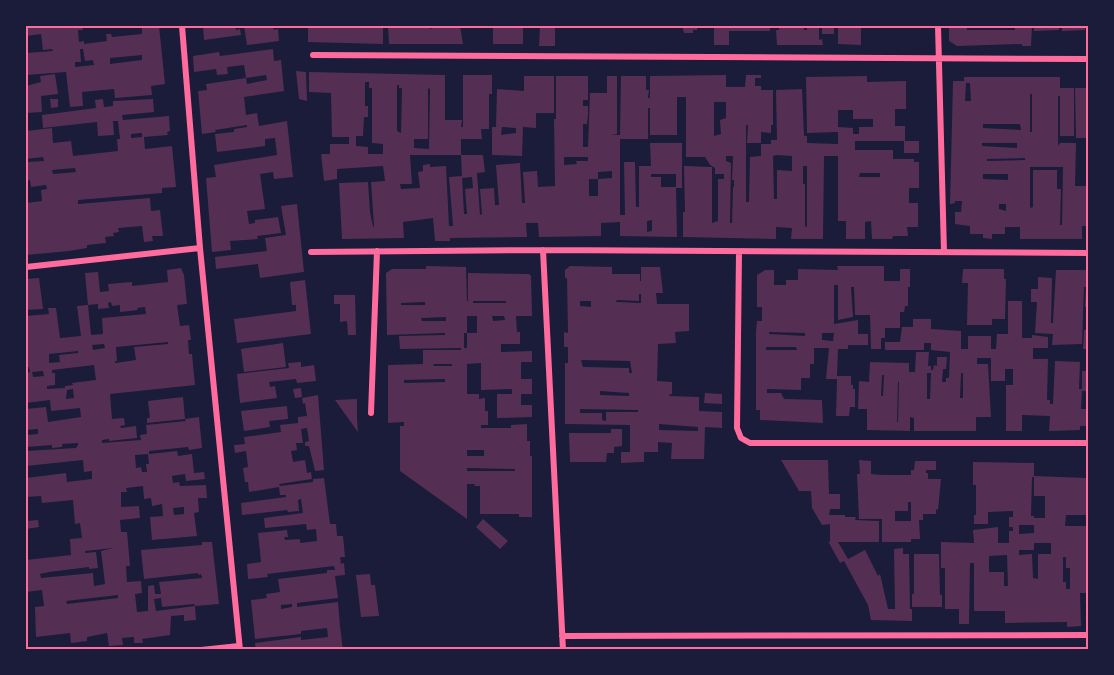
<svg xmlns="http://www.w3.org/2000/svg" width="1114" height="675" viewBox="0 0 1114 675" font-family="Lora,serif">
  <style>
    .building { fill: #542f53; fill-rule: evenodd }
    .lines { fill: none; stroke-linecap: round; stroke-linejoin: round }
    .minor { stroke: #ff6b9d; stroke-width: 6 }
    .neatline { fill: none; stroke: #ff6b9d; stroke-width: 2 }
  </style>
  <rect width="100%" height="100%" fill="#1b1b3a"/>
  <!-- building -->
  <path class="building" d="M26 26H82L83 30H78L79 42 84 41V44L107 41 106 34H111L112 37 142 34V26H159L165 84 151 86 152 95 115 98 114 89 82 92 83 106 70 107 66 72 26 75V53L53 51 52 49 43 50 41 34 26 36ZM80 49H83L85 61 93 60 94 65 75 67V62H81ZM142 55V60L110 64V58Z
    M203 26H235L236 30 240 29 241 35 204 40Z
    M244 26H273L274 30 278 29 279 41 247 45Z
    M308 26 339 27V26H383V44L308 42Z
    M388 26H430V29L433 28V26H460L463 44H389Z
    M493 26H523V44H493Z
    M540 26H555V46H539Z
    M682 26H697V30H693V33H684Z
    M714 26H770V31H729V45H714Z
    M779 26H804V30H807V26H819V40L822 39 823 45H777L776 30H779Z
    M822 26H834V34H822Z
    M838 26H861V45L838 44Z
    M877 26H900V28H877Z
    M949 26H967V30H1015V26H1032L1031 46H1022V44L957 46 949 41Z
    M1034 26H1059V30L1034 31Z
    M1062 26H1085V30L1062 31Z
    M273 49 274 61 281 60 284 91 244 97 246 115 257 113 259 126 287 121 293 177 274 179 273 172 260 174 265 209 247 211 249 224 255 223V220L278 217 281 233 257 236 258 239 230 241 231 250 212 252 206 178 216 177 214 165 277 155 275 138 265 139V146L217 152 215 134 234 132V129L247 127V125L215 130 216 132 202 134 198 91 207 90 206 84 246 78 247 84 267 80 266 75 246 78 244 65 227 67 228 74 217 75 216 69 194 72 193 56 219 52 220 56Z
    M296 71 306 72 307 101 299 99Z
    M309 72 445 75V120H462L461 127H463V75H492V94H489V129H481L482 139H461V155H410L412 184H400L401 189 420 188 418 172 423 171V165L430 164V167L446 166 449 226H453L449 177 462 176 464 214H467L465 189 473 188 472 177 462 178 461 155H483L485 172 477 173 480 215 482 214 480 189 494 188 495 205H499L496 165 520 163 522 203H525L523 172 537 171 538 187 555 186 554 119H556V76H588V100H583V106H588V115L587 124H583V147H588L590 93H607V76H617V134L611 135H620L621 76H646V90H649L648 98H650V76L726 75V87H745L746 75H761V78H755V86H761V90H773V125H771V133L761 132V143H747L748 125H746V202H749L750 157 761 156V144H771V140H777L776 90 802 89 804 136H807V143L838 144V132L807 133 806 77 867 76V82L906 81V109H895V126H905V141H919V153H904V141H855V150H893V159H914V162H919V188H909V203H918V227H907L908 236H893L892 239H872L871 221 865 222V239H846V221H838V156H824L823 239H791L792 228 776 227V239L683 237V212H685L684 166 712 167V223L718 221V179H724V174H715V168L710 165 705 157H686V97H677V135H650V108H648V139H620V215H625L624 162H635L636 207H639V166H651L650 143H682V188H676L677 237 620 236V222L601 223V236L539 237 538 223H526L527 237 450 238V241H435L433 218 403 222 404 238 342 239 339 183 368 182 370 212 373 227 374 226 371 182 385 181 383 166 337 169V179L324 181 321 154H330V144H349V137H332L331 93 309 92ZM365 82H369V88H372V143L383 144V154H368V147L356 146V136H363L364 117H368V106H365ZM397 85H399V88H402L401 133 397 131ZM428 88 430 89 429 149 414 148V139H428ZM714 102H726V118L720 120 721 134 714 136ZM838 110H853V119H873V127H859V134H853V128L838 127ZM777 155 792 156V171L777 170V199H774L773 156ZM726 156H733L732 180H734V187H733L732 223H730L731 163 726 161ZM564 157H588V161H576L577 164 564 165ZM803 166H807V227L805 226V184H803ZM612 171V178L598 179V196H589V179H598V172ZM860 173H880V177H859ZM651 174H676V187H661V177H651ZM652 220V231L647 232V221Z
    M55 74 58 94 41 96 42 112 26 113V86L41 82 40 76Z
    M524 76H554V113H536V128L523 127 522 156 492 155V127H496L497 89 524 91ZM502 127 516 128V133L501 135Z
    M964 77H1060V88H1074V136H1060V96H1058V146L1060 143H1076L1075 186H1088V226H1082V239H1020V227H1005V234H992V239L983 238V234H970V226L955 224V212H961L962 201H955V203L950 204 953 81H964ZM966 83H970L971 101H965ZM1030 94H1032V132H1030ZM983 124H1020L1021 130 983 128ZM982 143H1017V148L982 146ZM1025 158V160L987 161V159ZM1030 167H1063L1062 225H1060L1061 189H1057V170H1033V207L1030 208ZM983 174H1008V180L983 179ZM999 204H1006V211L999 209Z
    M1075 88H1088V138H1076Z
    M50 99H58V107L51 108Z
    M103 99 104 107 113 106V101L153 99 154 112 122 115 123 120 169 116 170 131 167 132 168 135 144 137 145 149 172 146 176 187 162 188V193L78 200V204L150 198 151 211 160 210 163 236H152L153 241 144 242 142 226 118 228 119 232 113 233 114 236 105 237 106 243 87 245V248L69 251 26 255V203L42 201 41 190 47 189 46 185 31 187 30 180 26 181V162L44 161 43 157 26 159V131L52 128 53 143 71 141 73 156 118 151 117 139H120L118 121H113L114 135 98 136 97 122 43 128 42 115 96 108 95 100ZM142 133V137L131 138V134ZM75 168 76 172 53 174 52 170Z
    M297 204 304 272 260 278 258 264 216 269 215 257 267 251 265 238 286 235 281 206Z
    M426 266 466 267 467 301H468V273L529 274 531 276 532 316H516L517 332H520V344H501V352L532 351V362H521V379H532V394H521V405H532V417L497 418V394H512V389L481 390V363L467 364V394H479V399L485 398V411H488V425H481V428H511V425L527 424V441H530V456H532V517H519V514H480V486H474L475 484H467V519L400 471V426H404V422L388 423V365L423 364V350H461V348L400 349 399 336 445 335V333L387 335 386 273 392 269H426ZM473 301H506V303H473ZM425 302V305H401V303ZM467 316H477V333H467V348H464V333H467ZM492 316H504L505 320 493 321ZM446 317V321H422L421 318ZM433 364H452V366H434ZM445 379V382L404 383V380ZM467 450H484V456H467ZM467 468 515 469V471H467Z
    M570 266 612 267V274H640V281H641V267H660L663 293H656L657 304H689V331L675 332 676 343 658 344 657 381 672 382V394H670L669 396 699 397V411L722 412V428L705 427 704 459H671L672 443 658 442V452H644V462L621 463V452H630V425L565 424V363H568V347H564V332L568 333 567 278H565V270ZM639 294H641V303L616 302 617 300 639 301ZM580 301H591V307L580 306ZM581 360 630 361 632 373H629V368L583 367ZM600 391 629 393V396L600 395ZM580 409 638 410V412H606V421L602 420V413H580ZM659 424 698 427V431L659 430Z
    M837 266H884V281H900V269H910V287H908V306H905L904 312H900V328H885V338H881V349H871L870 315H855L854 287H851L853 317 838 320V285H834V324L858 320V334H868V345H848V349H838L837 376H851V385H853V389H855V407H850L849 416H836L837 379H826L829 348H814V364H810V378H801V390L767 389V393H781L784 399 822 400 823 423 760 420V410H756V331L757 321H762V307H757V275L765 270H774V285H786V280H798V269L838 270ZM769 332 805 333V336L769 334ZM822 333H834L833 341 822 340ZM766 347H796L797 350H766Z
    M181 268 184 275 187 304 177 305 180 326 189 325 191 340H188L189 354H192L195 385 110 394 112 419 124 418 125 425 120 426 121 428 136 426 137 438 109 441V439L102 440V443L141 440 140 435 147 434 146 425 186 421 185 419 147 423V418H150L148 401 183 397 185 419 199 417 202 448 189 450 188 447 149 451V454L177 451 178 456 192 454 194 473 204 472 205 479 186 481 185 474 172 476 173 483 179 482 180 486 206 485 207 498H198L199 512 194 513 197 536 152 540 150 517 163 516 162 504 152 506 151 498 144 499 143 486 126 488 127 492H121V507L139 506 140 518 120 520 121 532H127L130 566H126L127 582 141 581 142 593 135 594 137 612 148 611V586L154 585 155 594H161L159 582 202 578 201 574 198 575V573L144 579 141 550 202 545V542H212L219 604 195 606 194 604 162 607 161 598 154 599 156 611 195 606 196 620 184 621V615L171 616 170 635 142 639 143 643H134V637L122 638 123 645 109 646 107 633 87 637V641L71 643 70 633 36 637 35 607 44 606 42 590 26 592V560L71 555 70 539 82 538 80 523 75 524 73 500 42 503 41 496 26 497V478L66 473 67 482 92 479V471L84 472 83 460 26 466V451L76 448 78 445V443L62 444V447L52 448V445L26 447V435L38 434V429L26 430V409L46 407 48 422 81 417 80 408 51 411 50 400 26 403V373L30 372 29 367H26V316L49 314 48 308H56L60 338 81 336 77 306 88 305 91 335 103 334 102 318 146 314 145 307 137 308 138 310 120 312V305L112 306 111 302 108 303 109 308 98 309V304L88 305 85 273 98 272 100 292 109 291 108 284 132 282V286L168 282 167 270ZM168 342V344L134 347 136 360 115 363V361H117L116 347ZM104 344 105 348 93 350 92 345ZM78 351V353L59 355 60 362 49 363V354ZM94 365 96 380 72 383 73 385 65 386V388L47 389V386L55 385V373H52V370ZM43 371 44 376 33 377 32 372ZM73 389 74 398 66 399 67 390ZM148 454 149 464H146L147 472H142L141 467 136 468 135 455ZM184 507V514L174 515 173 508ZM113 548 101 551 105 584 94 586 93 573 41 578 40 574 49 572 89 567V569L98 568 96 552 85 553V551ZM118 595V598L67 604 66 601Z
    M963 269H1004V279H1006L1005 319H992V325H967L968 283H962Z
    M1056 270H1088V307H1085L1086 287H1084L1082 344 1052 345 1053 334 1035 333 1037 302H1031V289H1038V277L1052 278 1051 323H1053Z
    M39 278 43 309 26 310V279Z
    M305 280 311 334 237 343 234 319 296 311V305H292L290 282Z
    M334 295H355L356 335H348L347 321 340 322V304H334Z
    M1008 301H1022V338H1032V335L1048 337V348H1033V359H1048L1047 400H1050V404H1053L1055 361 1080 362 1079 389H1082L1081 409H1088V426H1080V430L1049 431 1050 416 1022 415V431H1006V385H1013V369H1005V381H991V358H977V364H988L991 417H976V431H914V418L910 417V431L867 430V409H858L859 381 869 382 870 362 909 363V372H915L916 352H929L928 366H931V370H933L934 365 937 366V357H947L946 369H943L942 382H946V378H949L950 352 931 350V343H924V350H885V342H900L902 327H913V319H931V329L961 331V349H968V336H991V349H996L997 334H1008ZM927 373H931L930 399H927ZM961 373H963V398H960ZM882 375H884L883 396H881ZM898 382H899L898 422H897Z
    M1084 330H1088V349H1083Z
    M283 343 286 367 244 372 241 349Z
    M301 362V367L314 365 316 381 297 383 296 379 269 382 270 387 275 386 277 398 240 403 237 374 289 368 288 363Z
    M1082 371H1088V391H1082Z
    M301 388 302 397 295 398 293 389Z
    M705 393 722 394V404L704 403Z
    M318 395 324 470 315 471 309 446H305V442L309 441 307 428 301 429 303 443H296L297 450 291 451 293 462 305 460 307 473 311 472 312 479 279 484 280 486 313 482V479L324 478 330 524H336L337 536H343L345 557H340L341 564 344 563 345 575 335 576 338 598 297 603V607L338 602 340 626H331H340L343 650H256L255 643 301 637V640L328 637 327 628 301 631V634L255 639 251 600 267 598 266 594 280 592 278 579 327 573V570H335L334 566 267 574 268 577 248 579 247 564 261 562 258 533 287 530 288 537H284L285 540 300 539V543L317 541 316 529 307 530 306 524 265 528 264 518 303 513 301 499 298 500 299 511 288 512 287 510 242 515 241 503 286 497V495H280L279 487 249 492 248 482H245L243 468 248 467 246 451 235 453 234 445 245 444 244 437 281 432 280 425 298 423V417L307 416 305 403 303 404 302 398ZM292 604V607L281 609V605Z
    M357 399V419L358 432 335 400Z
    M287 406 288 419 269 421 270 427 244 431 241 411Z
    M611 429H622V446L614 447V453H607L606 462H570L569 433H611Z
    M781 460H828L829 494H840V509H830L829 515H845V517H856L855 520 879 521V542H838L848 559 865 550 878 576 880 574 888 609H895L894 549 903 548V554H909L910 609H912V621L871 620 868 605 844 561 840 563 828 541 830 542V524L822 525 812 508 811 491H799Z
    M859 460 871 461V474L883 475H911V470H914L915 461H936V470H926V473H928V479H941L938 510 936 509V514H923V520H919L920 539H911V542H882V519H859L857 474H860ZM908 502H911V521H895V511H908Z
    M973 462 1034 463V476L1088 478V515H1066L1065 526H1088V593H1080L1081 626 1067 627V622L1005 623V611H974V563H970L969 624H959V609H945V568H941V542L974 543 973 530 998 527V543H1009V531H1013V527H1009V517H1013V511L988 512V524H974V515H976V485H973ZM1032 477H1034V496H1045V518H1034V516H1031ZM1019 525H1034V533L1019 534ZM1034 543H1051V554H1038V579L1033 578 1032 554 1019 555V550H1034ZM1007 555 1008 586H1004V572H989V556ZM1063 557H1066V568H1070V589H1066V582H1063Z
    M483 519 508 541 500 549 476 527Z
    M38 520 39 527 26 529V521Z
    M914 554H939L940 595H942V607H912V594H914Z
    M370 574 371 585H375L379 616 361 617 356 575Z"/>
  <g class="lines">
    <!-- minor -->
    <path class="minor" d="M182 26 200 248 240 650
      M938 26 944 252
      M313 55 1088 59
      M543 250 563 650
      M311 252 543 250 1088 253
      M739 252 737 428 741 438 750 443H1088
      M26 267 200 248
      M371 413 377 251
      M562 636 1088 635
      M201 650 239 646"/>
  </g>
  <!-- border -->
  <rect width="1114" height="675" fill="none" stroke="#1b1b3a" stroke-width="54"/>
  <rect x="27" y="27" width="1060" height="621" class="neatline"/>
</svg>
